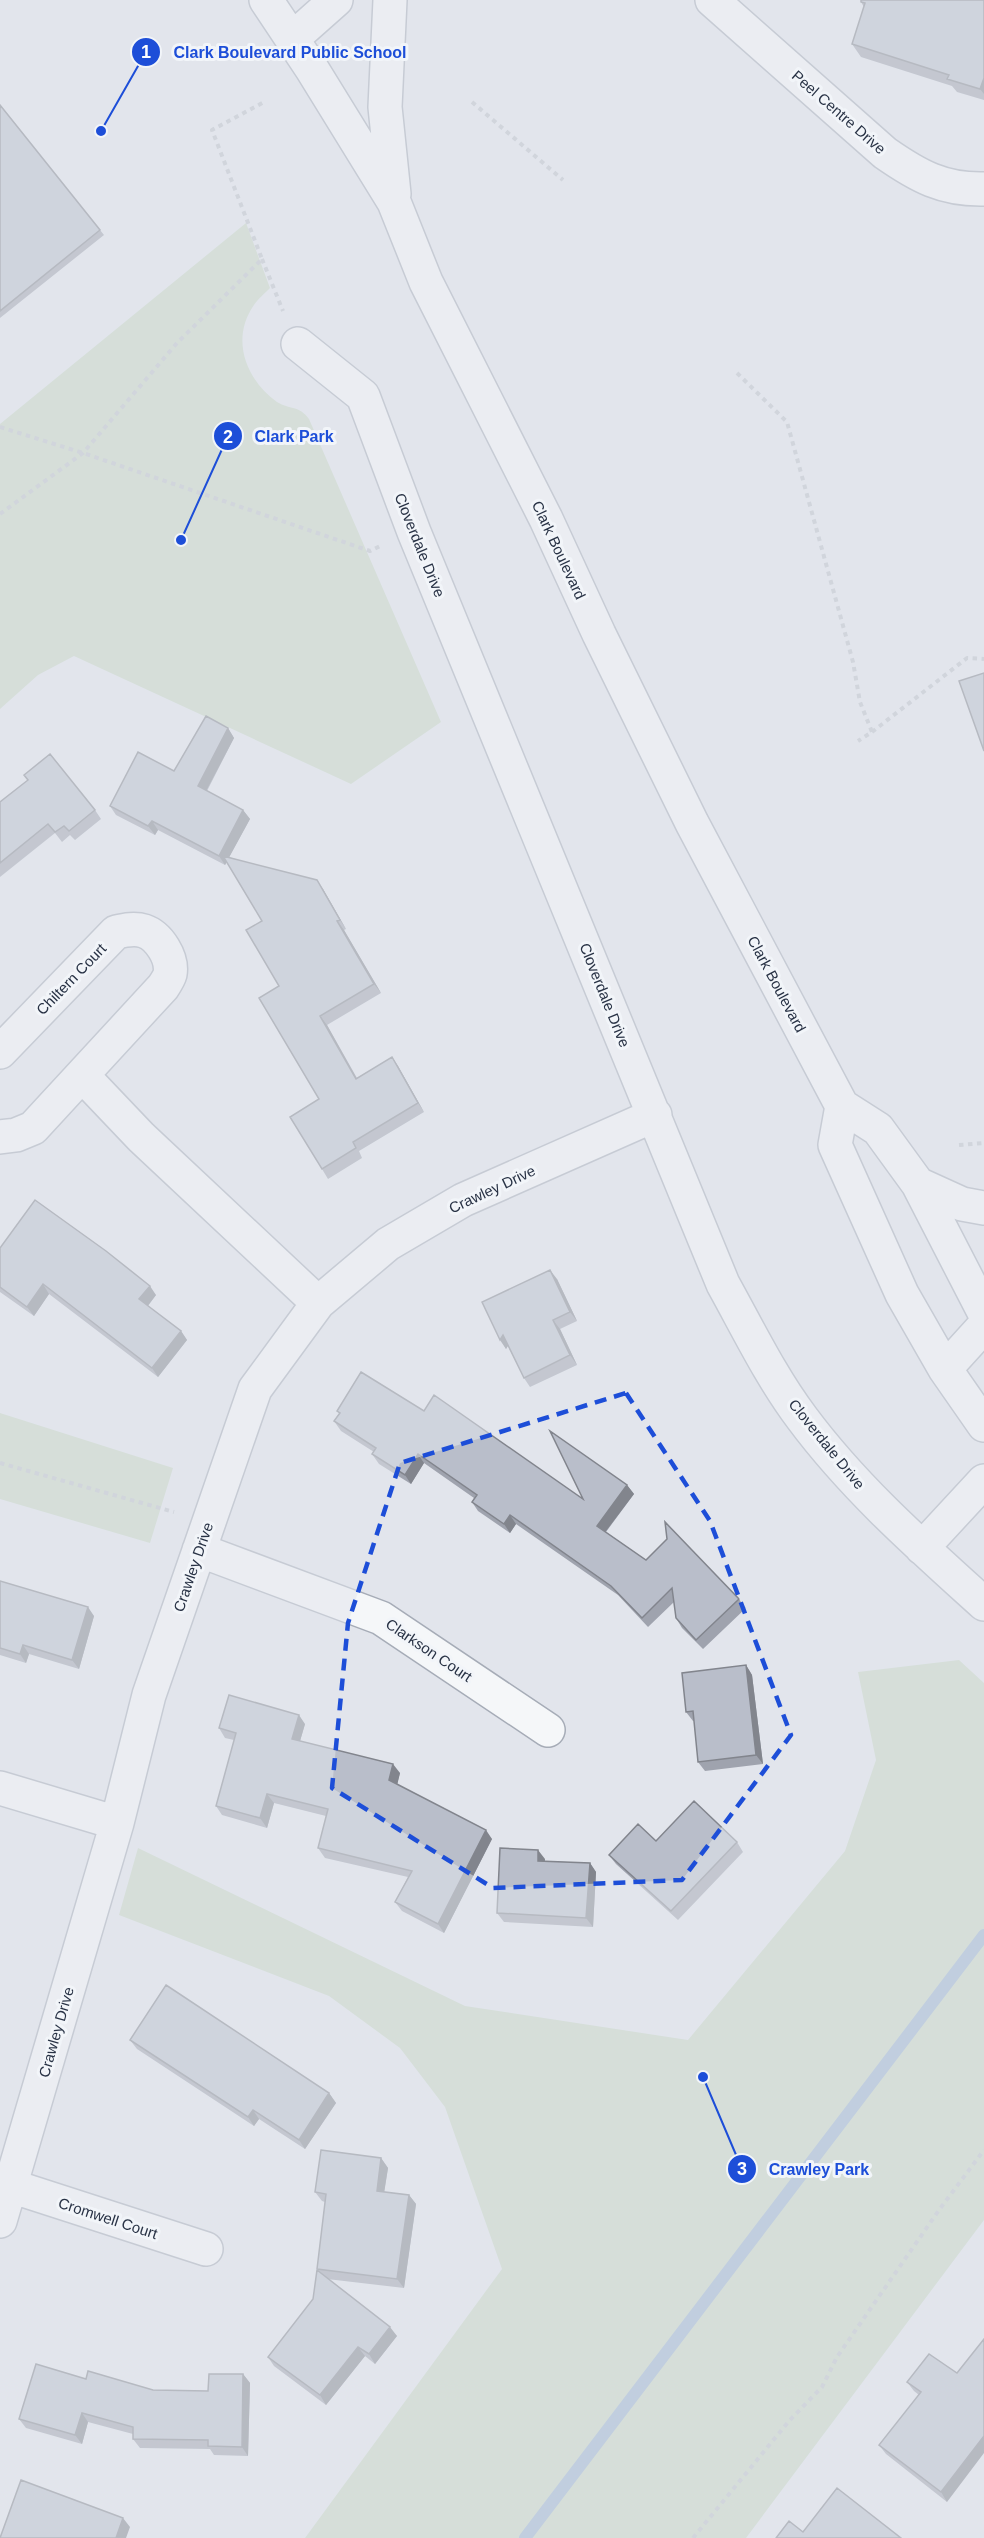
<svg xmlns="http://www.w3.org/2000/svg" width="984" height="2538" viewBox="0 0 984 2538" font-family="Helvetica,sans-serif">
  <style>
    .green { fill: #c7d6c2 }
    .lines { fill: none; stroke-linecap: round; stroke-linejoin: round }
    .stream { stroke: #9ab1ce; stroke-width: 12 }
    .minor-casing { stroke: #a6acb7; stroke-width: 36 }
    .path { stroke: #bcc0c7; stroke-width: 4; stroke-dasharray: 4.5 4.5; stroke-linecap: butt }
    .minor { stroke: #f5f7f9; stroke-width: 33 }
    .wall { fill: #9fa3ae }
    .shaded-wall { fill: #82858d }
    .building { fill: #b9beca; stroke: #82858d; stroke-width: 1.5 }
    .marked { fill: none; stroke: #1d4ed8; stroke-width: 4.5; stroke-dasharray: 12 8; stroke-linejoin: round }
    .labels { text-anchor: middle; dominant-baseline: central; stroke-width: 6; stroke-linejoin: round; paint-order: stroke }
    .street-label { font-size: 15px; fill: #283245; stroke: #f2f5f9 }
    .leader { fill: none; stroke: #1d4ed8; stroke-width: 2 }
    .callout-dot { fill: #1d4ed8; stroke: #f2f5f9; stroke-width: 2 }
    .mark-label { font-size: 18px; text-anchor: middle; font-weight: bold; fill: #fff }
    .callout-label { font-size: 16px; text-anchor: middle; font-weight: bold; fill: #1d4ed8; stroke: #f2f5f9; stroke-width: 6; stroke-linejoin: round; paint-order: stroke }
  </style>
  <rect width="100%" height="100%" fill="#e2e5ec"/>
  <!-- green -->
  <path class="green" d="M246 223 270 288C265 293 258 299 254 305 230 339 246 380 277 402 290 410 299 405 309 419L441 722 351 784 74 656 38 675 0 709V424Z
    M0 1413 173 1468 150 1543 0 1499Z
    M959 1660 984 1683V2220L746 2538H305L502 2269 445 2107 400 2048 329 1996 119 1915 138 1848 465 2006 688 2040 845 1851 876 1760 858 1672Z"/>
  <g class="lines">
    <!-- stream -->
    <path class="stream" d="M525 2538 984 1935"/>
    <!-- minor casing -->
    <g class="minor-casing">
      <path id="minor" d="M266 0 312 69 394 202 426 282 546 519 599 634 692 823 842 1106 878 1129 918 1184 984 1312
        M390 0 385 107 394 194
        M712 0 885 153C918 176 943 190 984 189
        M292 39 336 0
        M298 344 363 396 414 532 723 1284C748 1329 771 1377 802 1418 854 1488 920 1546 984 1604
        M0 1052 116 932C125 930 135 928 144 931 159 936 173 958 170 974 169 978 165 984 163 987L33 1128 16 1135 0 1137
        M82 1075 141 1137 318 1303
        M842 1106 835 1145 902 1294 945 1369 984 1425
        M918 1184 962 1204 984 1208
        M945 1369 984 1326
        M922 1548 984 1481
        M199 1550 381 1618 548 1730
        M0 1788 117 1823
        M11 2186 206 2249
        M0 2221 117 1823 149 1695 255 1389 318 1303 388 1244 463 1200 655 1115"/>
    </g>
    <!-- path -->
    <path class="path" d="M472 102 563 180
      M262 259 283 311
      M737 373 787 422 853 662 860 702 872 732 858 741
      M0 427 83 453 370 551 380 546
      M0 514 83 453 177 343 262 259 212 130 266 101
      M872 732 967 658 984 659
      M959 1145 984 1143
      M0 1463 174 1512
      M693 2538 789 2421 822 2387 837 2357 939 2210 984 2150"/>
    <!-- minor -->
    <use href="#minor" class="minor"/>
  </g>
  <!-- wall -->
  <path class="wall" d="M984 0V100L957 92 952 86 861 57 852 44 864 7 861 2Z
    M0 105 104 235 0 318Z
    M228 728 234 738 207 791 243 810 250 819 229 857 323 889 346 929 344 930 381 993 327 1025 357 1078 392 1057 398 1066 424 1112 359 1151 362 1158 328 1179 322 1169 319 1099 279 986 262 921 227 862 225 865 158 830 155 835 116 815 110 806 174 771Z
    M0 802 95 810 101 819 75 840 70 835 62 842 55 833 0 877Z
    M0 1248 156 1295 148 1306 181 1331 187 1340 158 1377 49 1294 34 1316 0 1292Z
    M557 1279 577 1321 560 1329 577 1365 530 1387 524 1378 508 1346 506 1349 482 1302Z
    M337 1411H424L583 1499 627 1485 634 1494 606 1532 646 1560 739 1599 746 1608 703 1649 682 1628 676 1618 674 1602 648 1627 618 1595 516 1524 510 1533 478 1511 472 1502 474 1498 424 1463 411 1484 379 1464 372 1454 374 1452 341 1431 334 1421 339 1413Z
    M0 1581 94 1616 79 1669 29 1654 26 1663 0 1655Z
    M746 1665 752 1675 763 1764 705 1771 698 1762 694 1721H693L686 1712Z
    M305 1724 300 1741 400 1773 397 1784 492 1839 444 1933 402 1911 395 1902 408 1877 325 1858 318 1848 326 1816 274 1803 267 1828 222 1815 216 1806 234 1740 225 1738 219 1728Z
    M656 1841 737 1842 743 1852 678 1920 616 1864 609 1855Z
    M545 1859V1861L590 1863 596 1872 593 1927 504 1922 497 1913Z
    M130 2040 329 2093 336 2103 305 2149 259 2119 254 2126 137 2049Z
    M381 2158 388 2168 384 2192 409 2195 416 2204 404 2288 327 2279 397 2336 375 2364 365 2356 326 2405 274 2366 268 2357 313 2299 319 2272 317 2269 325 2202 322 2201 315 2192Z
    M957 2373 947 2502 886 2454 879 2445 919 2395 914 2391 907 2382Z
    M243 2374 250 2383 248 2456 214 2455 210 2449 140 2448 133 2439V2434L88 2422 82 2444 26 2428 19 2419 86 2379 153 2390 208 2391Z"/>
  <!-- shaded-wall -->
  <path class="shaded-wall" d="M984 78V94L980 89Z
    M228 728 234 738 204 795 198 786Z
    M243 810 250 819 225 865 219 856Z
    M152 821 158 830 155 835 148 826Z
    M317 880 323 889 346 929 340 920Z
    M337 921 344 930 381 993 374 984Z
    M320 1016 327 1025 362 1088 356 1079Z
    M392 1057 398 1066 424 1112 418 1103Z
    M550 1270 557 1279 577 1321 570 1312Z
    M43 1284 49 1294 34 1316 27 1307Z
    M150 1286 156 1295 146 1308 139 1299Z
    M553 1320 560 1329 577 1365 570 1355Z
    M181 1331 187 1340 158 1377 152 1368Z
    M503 1335 509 1344 506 1349 500 1340Z
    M418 1454 424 1463 411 1484 405 1475Z
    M627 1485 634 1494 603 1535 597 1526Z
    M510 1515 516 1524 510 1533 504 1524Z
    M88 1607 94 1616 79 1669 72 1660Z
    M23 1645 29 1654 26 1663 20 1654Z
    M746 1665 752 1675 763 1764 756 1755Z
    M299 1715 305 1724 298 1748 292 1739Z
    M393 1764 400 1773 396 1790 389 1780Z
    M267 1794 274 1803 267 1828 260 1818Z
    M486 1830 492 1839 444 1933 438 1924Z
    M538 1850 545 1859 544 1870 538 1861Z
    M590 1863 596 1872 593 1927 586 1918Z
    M329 2093 336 2103 305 2149 299 2140Z
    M253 2110 259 2119 254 2126 248 2117Z
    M381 2158 388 2168 383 2200 377 2191Z
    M409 2195 416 2204 404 2288 397 2279Z
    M390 2327 397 2336 375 2364 369 2354Z
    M358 2347 365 2356 326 2405 320 2395Z
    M243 2374 250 2383 248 2456 242 2447Z
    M82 2413 88 2422 82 2444 75 2435Z
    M984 2436V2453L947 2502 941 2492Z
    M123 2518 130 2527 126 2538H116Z"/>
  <!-- building -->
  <path class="building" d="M861 0H984V78L980 89 947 79 949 75 852 44 865 3 861 2Z
    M0 105 100 230 0 311Z
    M984 673V751L959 681Z
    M206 716 228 728 198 786 243 810 219 856 152 821 148 826 110 806 138 752 174 771Z
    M50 754 95 810 69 831 64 826 55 832 48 824 0 863V802L28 780 24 775Z
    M223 856 317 880 340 920 337 921 374 984 320 1016 356 1079 392 1057 418 1103 353 1142 356 1148 322 1169 290 1117 319 1099 259 998 279 986 246 930 262 921Z
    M35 1200 106 1251 150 1286 139 1299 181 1331 152 1368 43 1284 27 1307 0 1287V1248Z
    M550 1270 570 1312 553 1320 570 1355 524 1378 503 1335 500 1340 482 1302Z
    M361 1372 424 1411 434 1395 583 1499 550 1431 627 1485 597 1526 646 1560 667 1539 665 1522 739 1599 696 1640 676 1618 672 1588 642 1618 611 1586 510 1515 504 1524 472 1502 477 1495 418 1454 405 1475 372 1454 376 1448 334 1421 340 1413 337 1411Z
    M0 1581 88 1607 72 1660 23 1645 20 1654 0 1648Z
    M746 1665 756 1755 698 1762 693 1711 686 1712 682 1673Z
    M229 1695 299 1715 292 1739 393 1764 389 1780 486 1830 438 1924 395 1902 412 1871 318 1848 328 1809 267 1794 260 1818 216 1806 236 1733 219 1728Z
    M694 1801 737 1842 671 1911 609 1855 638 1824 656 1841Z
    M500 1848 538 1850V1861L590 1863 586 1918 497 1913Z
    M166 1985 329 2093 299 2140 253 2110 248 2117 130 2040Z
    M321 2150 381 2158 377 2191 409 2195 397 2279 317 2269 326 2194 315 2192Z
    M317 2270 390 2327 369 2354 358 2347 320 2395 268 2357 313 2299Z
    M984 2339V2436L941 2492 879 2445 921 2392 907 2382 929 2354 957 2373Z
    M36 2364 86 2379 88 2371 153 2390 208 2391 209 2374H243L242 2447 208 2446V2440L133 2439V2427L82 2413 75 2435 19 2419Z
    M21 2480 123 2518 116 2538H0Z
    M837 2488 901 2538H776L789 2521 803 2532Z"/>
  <!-- marked area -->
  <path d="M0 0H984V2538H0ZM626 1393 710 1521 791 1735 682 1880 493 1888 332 1788 348 1623 400 1463Z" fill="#e2e5ec" fill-opacity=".55" fill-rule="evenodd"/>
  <path class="marked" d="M626 1393 710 1521 791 1735 682 1880 493 1888 332 1788 348 1623 400 1463Z"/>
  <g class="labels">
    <!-- street labels -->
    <g class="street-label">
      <text transform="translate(839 112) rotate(41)">Peel Centre Drive</text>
      <text transform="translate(420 545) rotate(68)">Cloverdale Drive</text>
      <text transform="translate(559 550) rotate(65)">Clark Boulevard</text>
      <text transform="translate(71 979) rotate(-46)">Chiltern Court</text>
      <text transform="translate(777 984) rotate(62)">Clark Boulevard</text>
      <text transform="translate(605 995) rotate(68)">Cloverdale Drive</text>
      <text transform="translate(492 1189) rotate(-25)">Crawley Drive</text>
      <text transform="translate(827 1444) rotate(51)">Cloverdale Drive</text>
      <text transform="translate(193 1567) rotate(-71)">Crawley Drive</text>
      <text transform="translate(429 1650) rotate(34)">Clarkson Court</text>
      <text transform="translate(56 2032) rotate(-74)">Crawley Drive</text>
      <text transform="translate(108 2218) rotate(18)">Cromwell Court</text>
    </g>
  </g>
  <!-- callouts -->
  <path class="leader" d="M101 131L146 52M181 540L228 436M703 2077L742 2169"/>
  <g class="callout-dot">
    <circle cx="101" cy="131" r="6"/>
    <circle cx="181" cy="540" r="6"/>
    <circle cx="703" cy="2077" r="6"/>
    <circle cx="146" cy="52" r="15"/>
    <circle cx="228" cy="436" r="15"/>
    <circle cx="742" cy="2169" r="15"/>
  </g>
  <g class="mark-label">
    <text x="146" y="58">1</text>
    <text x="228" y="443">2</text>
    <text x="742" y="2175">3</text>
  </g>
  <g class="callout-label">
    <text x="290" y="58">Clark Boulevard Public School</text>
    <text x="294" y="442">Clark Park</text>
    <text x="819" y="2175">Crawley Park</text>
  </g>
</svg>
